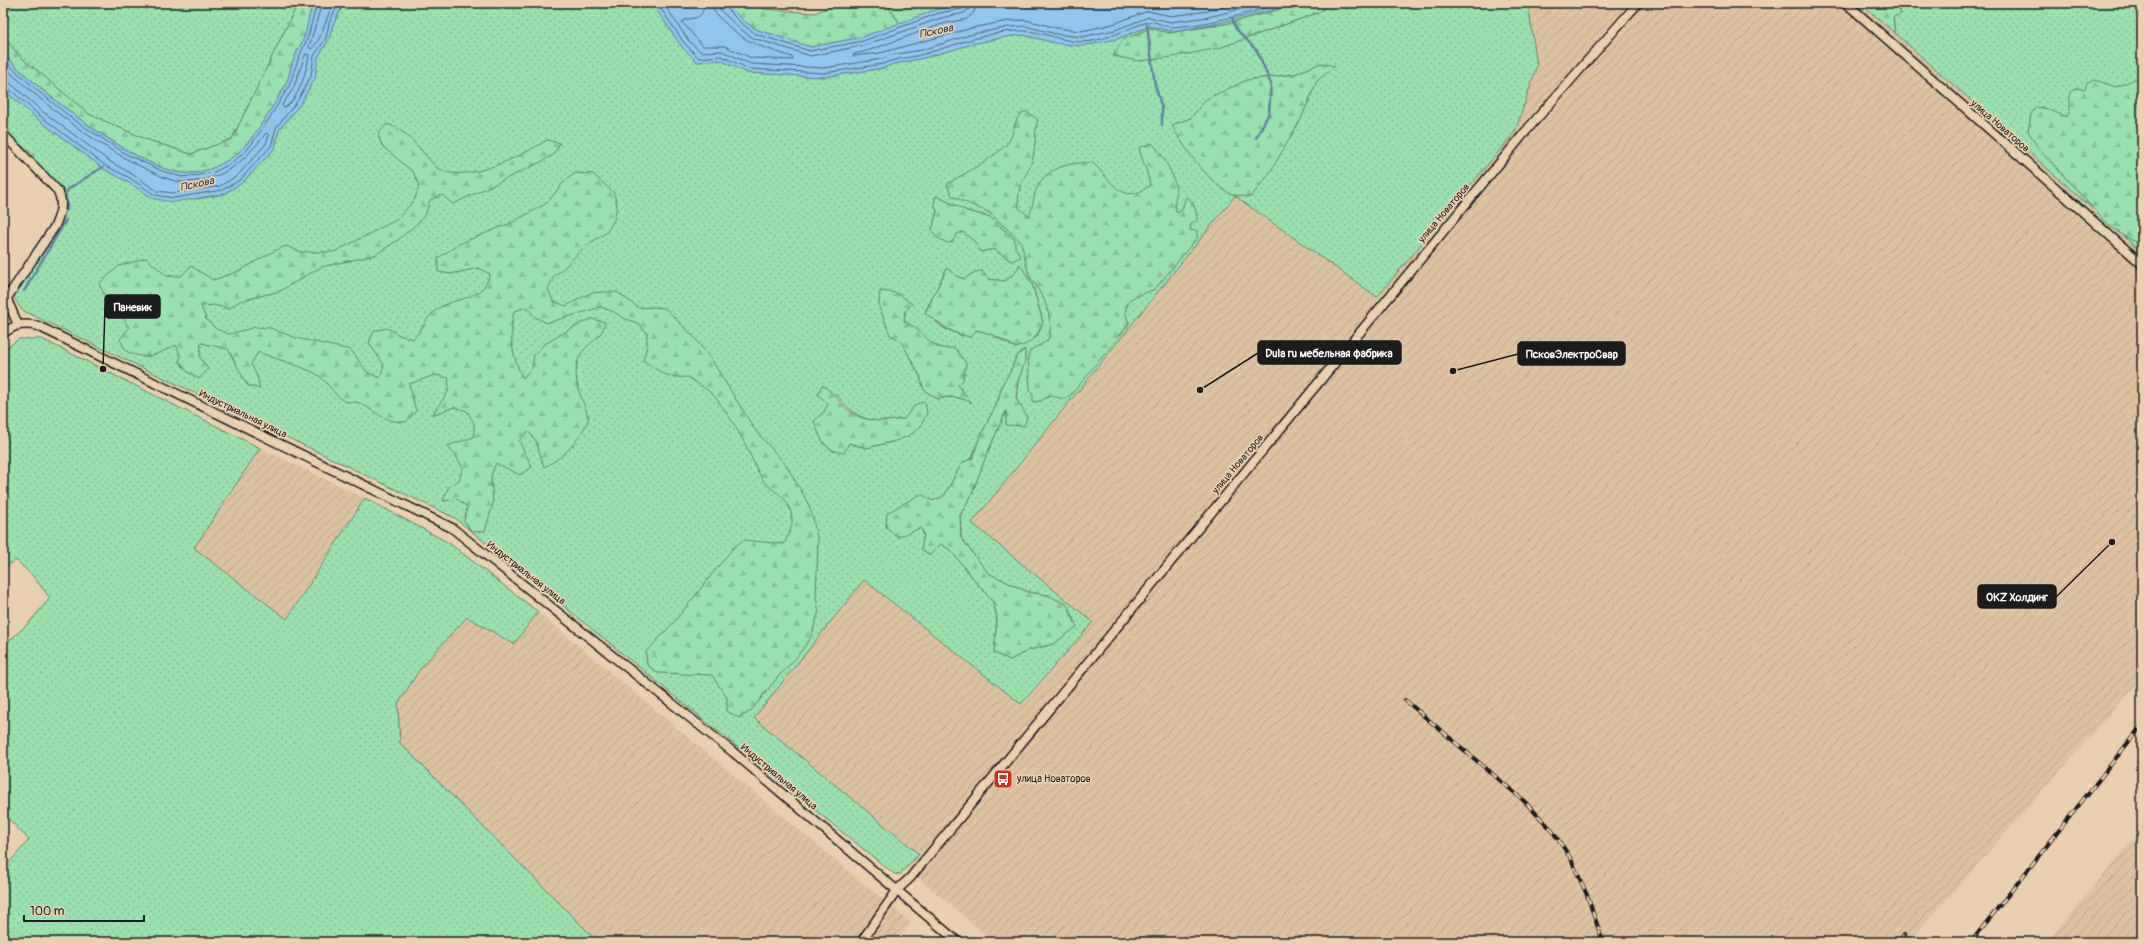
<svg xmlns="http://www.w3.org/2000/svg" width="2145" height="945" viewBox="0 0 2145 945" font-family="Pangolin,sans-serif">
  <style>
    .industrial { fill: url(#industrial-furrows) }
    .grass { fill: url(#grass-dots); stroke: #5a7e66; fill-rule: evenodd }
    .forest { fill: url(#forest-firs); stroke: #5a7e66 }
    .water { fill: #92c6ef; stroke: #63829b }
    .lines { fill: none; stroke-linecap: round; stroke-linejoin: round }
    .shore { stroke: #4b6070; stroke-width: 1 }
    .stream { stroke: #63829b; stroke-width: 2.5 }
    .minor-casing { stroke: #1c1c1c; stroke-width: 11 }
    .minor { stroke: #e9d0b1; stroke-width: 8 }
    .rail-casing { stroke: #1c1c1c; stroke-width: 4 }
    .rail { stroke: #e9d0b1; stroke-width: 2.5; stroke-dasharray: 8; stroke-linecap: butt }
    .labels { text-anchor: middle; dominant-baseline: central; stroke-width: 3.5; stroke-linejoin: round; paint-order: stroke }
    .street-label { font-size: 10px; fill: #1c1c1c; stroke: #e9d0b1 }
    .poi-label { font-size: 10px; fill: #1c1c1c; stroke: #e9d0b1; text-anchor: start }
    .water-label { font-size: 11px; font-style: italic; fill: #343e46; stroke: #e9d0b1 }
    .leader { fill: none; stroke: #1c1c1c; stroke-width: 1.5 }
    .callout-dot { fill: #1c1c1c; stroke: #e9d0b1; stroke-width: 1.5 }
    .callout { fill: #1c1c1c; stroke: #1c1c1c; stroke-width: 1.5 }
    .callout-label { font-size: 11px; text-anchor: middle; font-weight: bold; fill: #fff }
  </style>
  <defs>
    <pattern id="industrial-furrows" width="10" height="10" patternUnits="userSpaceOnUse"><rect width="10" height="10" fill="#dcc2a0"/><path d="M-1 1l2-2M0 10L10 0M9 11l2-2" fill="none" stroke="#bca689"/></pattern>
    <pattern id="grass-dots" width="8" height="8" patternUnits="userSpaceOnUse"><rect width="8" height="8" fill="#99e1af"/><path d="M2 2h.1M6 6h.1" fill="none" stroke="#83c096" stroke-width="1.8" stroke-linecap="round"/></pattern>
    <pattern id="forest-firs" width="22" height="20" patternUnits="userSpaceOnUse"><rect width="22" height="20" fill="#99e1af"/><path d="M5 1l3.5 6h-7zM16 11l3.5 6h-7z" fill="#83c096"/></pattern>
  </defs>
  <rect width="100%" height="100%" fill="#e9d0b1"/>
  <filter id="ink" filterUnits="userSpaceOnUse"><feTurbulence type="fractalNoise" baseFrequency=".025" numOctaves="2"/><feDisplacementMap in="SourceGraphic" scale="8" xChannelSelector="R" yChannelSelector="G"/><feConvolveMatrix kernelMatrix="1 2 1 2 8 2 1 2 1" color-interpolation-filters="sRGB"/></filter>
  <g filter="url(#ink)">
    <!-- industrial -->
    <path class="industrial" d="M1528 3H1860L2142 254V678L1909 942H994L907 868 919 854 754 718 864 580 1022 704 1093 622 972 524 1235 196 1377 297 1515 132 1537 66Z
      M260 448 365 498 287 619 194 548Z
      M538 612 911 923 897 942H598L400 743 398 704 420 669 467 617 514 644Z
      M2142 829V942H2047Z"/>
    <!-- grass -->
    <path class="grass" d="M3 3H298L232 139 191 154 145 139 89 114 22 58 3 37Z
      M344 3H652L682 47 697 62 720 60 748 73 824 77 884 68 893 64 924 58 976 43 1010 36 1024 35 1055 43 1117 39 1150 26 1170 31 1211 25 1293 3 1277 10 1230 23 1200 28 1169 33 1150 28 1219 48 1320 12 1329 3H1528L1537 66 1515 132 1377 297 1235 196 972 523 1093 622 1021 704 864 580 754 718 919 854 900 874H894L455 518 22 310 13 296 64 208 67 195 35 165 33 155 3 130V89L36 118 104 169 128 182 197 199 224 194 242 183 275 148 279 130 301 103 315 78 318 57 329 39 333 25ZM1321 63C1310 114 1279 154 1251 197L1230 193 1209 175 1172 125 1191 118 1247 80 1295 74ZM936 196 967 211 990 217 1011 261 994 249 981 252 974 241 963 232 956 234 952 241 932 230 937 211 934 204ZM1020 265 1032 284 1043 322 1037 337 1016 348 987 332 976 330 962 336 942 327 925 312 947 268 956 276 965 279 975 272 988 279 1005 281 1015 273ZM912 304 905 311 904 321C919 331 927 343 944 349L958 385 971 402C959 397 951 396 938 399L924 390 920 376 901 340 884 319 879 306ZM1024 349 1025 362 1018 381 1016 398 1007 409 986 456 971 496 960 515 961 538 988 573 1028 592 1048 595 1053 644 1029 650 1010 660 996 632 997 617 993 602 950 550 941 544 930 555 921 528 898 536 933 501 944 496 962 463 972 458 978 441 998 401 1003 383 1010 372 1016 357ZM836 394C858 421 870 424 904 419L916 404 892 442 866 448 849 443 834 452 824 444 814 421 824 412Z
      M886 3H972L938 9 900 24Z
      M1896 3H2142V253L1895 33 1893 17 1901 14Z
      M19 339H42L260 448 194 548 287 619 365 498 449 543 538 612 514 644 467 617 420 669 398 704 400 743 598 942H3V870L29 840 3 813V646L29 623 50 598 33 576 16 560 3 569V350Z"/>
    <!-- forest -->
    <path class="forest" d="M298 3H313C309 14 308 24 305 35 303 42 298 48 296 54 291 64 290 76 285 86 273 106 260 129 245 146 230 162 205 175 183 173 137 169 34 87 3 53V37L22 58 89 114 145 139 191 154 232 139Z
      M726 3H760L764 9 815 13 837 3H886L900 24 862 37 811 47 758 30 745 22Z
      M1293 3H1329L1320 12 1219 48 1172 57 1139 61 1113 56 1123 40 1150 28 1169 33 1200 28 1230 23 1277 10Z
      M1860 3H1896L1901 14 1893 17 1895 33Z
      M1321 63 1335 66 1317 81 1301 119 1269 174 1251 197C1244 196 1235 196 1229 193 1208 181 1183 147 1172 125L1191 118 1206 99 1247 80 1295 74Z
      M2142 76V244L2125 237 2105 222 2037 146 2028 131 2031 114 2036 107 2044 108 2067 117 2070 110V92L2077 88 2085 89 2087 82 2095 80 2116 87Z
      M1026 111 1038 120C1034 133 1036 144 1033 157 1027 180 1016 180 1019 208L1029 216C1033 208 1033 199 1036 190 1044 168 1072 161 1093 163 1111 180 1123 208 1150 185 1148 172 1142 161 1139 148L1152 143C1162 154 1174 173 1176 189 1177 200 1172 201 1177 213L1182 210 1186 197C1194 202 1197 211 1197 220L1191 224 1190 230 1197 231V238L1155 289 1130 299 1125 311 1129 324 1071 395C1064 400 1060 399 1052 395L1040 401 1033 402V395L1030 391C1030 382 1026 353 1031 350 1037 346 1043 344 1048 340L1051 326 1048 312 1044 299 1029 275 1021 242 990 213 952 196 947 184C966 172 990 161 1006 145 1016 135 1012 116 1026 111Z
      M387 124C405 130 415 143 427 157 430 160 434 165 437 168 464 186 523 155 547 140L560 143 553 155 541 162 453 204 442 195 430 200 426 213 419 222 398 240 375 255 321 267 280 291 240 301 228 309 214 305 201 306 206 319 216 329 229 334 256 327 270 328 296 338 351 350 367 372 380 378 384 365 369 343 374 331 387 328 399 335 413 339C423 330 425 318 436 310 456 295 482 303 490 274L478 268 451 274 438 272V258L461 243 511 223 547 203 564 182 575 173 593 174 614 193 617 206 614 220 607 232 584 247 565 267 554 276 548 289 553 301 566 306 590 293 604 292H617L639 308 653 307 665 308 694 337 711 359 755 430 786 465 807 501 812 514 818 542 816 598 819 611 811 637 796 658 777 678 751 711 739 718 727 711V698L712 675 658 673 647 665 646 652 674 622 733 548 743 540 784 544C788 536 793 527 792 518 788 491 770 494 760 475 755 467 752 458 748 450 738 430 726 409 711 393 704 387 695 382 688 377 667 379 660 372 643 360L647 347V333L638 323 625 319 614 312 601 307 547 323 535 317 527 307 514 311C509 333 512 359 523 378L532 368 534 355 543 345 579 324 592 319 605 322C602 338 593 339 583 351 568 371 581 398 589 417 582 438 564 458 544 467L536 441 528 431 519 441 532 467 520 475 496 463 491 476 493 504 485 531 472 532 464 521 467 507 457 499 443 501 448 488 459 480 463 468 456 456 447 446 474 437V423L467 411 454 407 432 415 448 392 449 378 435 375 409 384 416 411 406 422C379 421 381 413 359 403 355 401 349 403 344 401 333 395 326 378 313 372 295 364 276 359 258 352L251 364 257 376 260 389 247 385 228 349 201 343 200 357 208 369 199 379 188 372 179 361 181 357 176 345C155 354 148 362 126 351L120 339 129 328 116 305 105 296 99 284 119 266 146 258 167 276H181L191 266 213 280 239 271 274 251 286 246 301 252H334L398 219 415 199 419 185 413 172 382 146 378 134Z
      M936 196 967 211 990 217 1015 240V248L1021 257 1011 261 994 249 981 252 974 241 963 232 957 234 952 242 947 243 936 237 932 230 937 211 934 204Z
      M1020 264 1032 284 1043 322C1036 339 1033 342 1016 348 1003 339 991 333 976 330L971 337C953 335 939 323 925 313L947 268 956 276 964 279 975 272 982 271 988 279 1005 281 1015 273Z
      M880 291 897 293 912 304 905 311 904 321C908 324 914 326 918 330 934 343 931 350 955 348L966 363 963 380 958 385 972 403C960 397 951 395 938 399L924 390 920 376 901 341 890 335 879 306Z
      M1025 349V362L1018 381 1016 398 1027 417 1024 426 1006 425V411L986 456 971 496 960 515 961 538 988 573 1028 592 1048 595 1067 605 1077 627 1053 644 1029 650 1010 660 994 653 997 617 993 602 950 550 941 544 930 555 921 549 924 535 921 528 898 537 886 527 887 513 921 494 933 501 944 496 962 463 973 458 978 441 998 401 1003 383 1010 372 1016 357Z
      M822 385C835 394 837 399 847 409 863 423 884 422 904 419L916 404 925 402 927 413 920 427 909 436 892 442 866 448 849 443 844 453C823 450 821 439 814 421L824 412 828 404 818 395Z"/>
    <!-- water -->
    <path class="water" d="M313 3H344L333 25 329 39 318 57 315 78 301 103 279 130 275 148 242 183 223 194 174 202 154 199 128 182 104 169 36 118 3 89V53C34 88 137 169 183 173 205 175 230 162 245 146 260 129 273 106 285 86 290 76 291 64 296 54 298 48 303 42 305 35 308 24 309 14 313 3Z
      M652 3H680L689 5 690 3H726L745 22 758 30 811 47 862 37 938 9 972 3H1288L1271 10 1211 25 1170 31 1150 26 1117 39 1082 46 1055 43 1024 35 1010 36 976 43 924 58 893 64 884 68 824 77 748 73 720 60 697 62 682 47Z"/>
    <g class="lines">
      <!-- shore -->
      <path class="shore" d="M322 3 309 47 311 49C320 44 328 14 333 3
        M657 3 685 44 699 58 721 56 749 69 824 73 883 64C896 58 910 58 924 54 953 46 995 29 1025 31 1044 32 1061 41 1081 42 1105 42 1126 28 1148 22 1155 20 1164 27 1171 27 1198 26 1253 14 1278 3
        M663 3 689 41 701 52 722 51 751 64 824 68 882 59 890 55 922 50 973 34 1009 27 1025 26 1056 34 1082 37 1115 30 1149 17 1171 22 1209 17 1263 3
        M704 3C703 24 690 15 682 22L703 46H724L752 58 793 60 792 57C764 47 748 45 725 23 719 17 713 13 712 3
        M718 3 721 11 739 28 753 38 811 56 865 45 941 18 964 13 969 9 971 3
        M723 3 725 7 742 24 756 34 810 51 863 41 939 13 962 9 966 3
        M977 3 974 12 967 19 942 24 867 51 854 54 853 56 880 53 972 28 1008 21 1026 20 1057 28 1082 31 1113 24 1148 11 1171 16 1208 11 1239 3
        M306 54 309 55C307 70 298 101 284 108L282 105 293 89Z
        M3 59 38 91 74 120 126 154 162 171 182 177 199 175 214 172 230 164 248 149 267 122 289 86 299 57 308 37 317 3
        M3 66C47 106 92 143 146 169 157 174 171 182 183 182 222 182 244 162 266 133L269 135 266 144 248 164 237 176 220 186 174 193 157 191 132 174 109 161 42 111 10 83 3 81
        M3 86 7 87 39 115 106 166 130 178 155 195 174 198 222 190 240 180 271 146 276 128 298 100 311 76 314 56 326 38 329 23 339 3"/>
      <!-- stream -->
      <path class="stream" d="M1232 18 1236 29 1257 51 1271 84 1269 113 1256 138
        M1147 25 1155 85 1162 108V125
        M67 192 68 189 103 167
        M67 210V201
        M24 291 66 220"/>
      <!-- minor casing -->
      <g class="minor-casing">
        <path id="minor" d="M1846 3 2142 264
          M3 134 58 191C64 203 60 214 55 226L7 298
          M3 290 18 325
          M3 334C14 324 24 323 38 326L452 528 733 752 958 942
          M861 942 898 889 910 878 1526 131 1638 3"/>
      </g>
      <!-- minor -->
      <use href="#minor" class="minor"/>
      <!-- rail casing -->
      <g class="rail-casing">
        <path id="rail" d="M1405 700 1522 799 1551 829 1570 857 1587 895 1603 942
          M1899 942 1904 935
          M1971 942 2142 725"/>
      </g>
      <!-- rail -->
      <use href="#rail" class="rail"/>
    </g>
  </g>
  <!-- icons -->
  <defs>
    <g id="bus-square" transform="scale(1)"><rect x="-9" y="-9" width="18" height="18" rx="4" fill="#c8321e" stroke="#e9d0b1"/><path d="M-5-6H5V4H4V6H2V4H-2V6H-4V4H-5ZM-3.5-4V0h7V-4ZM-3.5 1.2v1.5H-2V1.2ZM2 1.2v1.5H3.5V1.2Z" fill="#fff"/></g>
  </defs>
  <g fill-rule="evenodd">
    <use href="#bus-square" x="1003" y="779"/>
  </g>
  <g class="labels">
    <!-- street labels -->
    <g class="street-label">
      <text transform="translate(2000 126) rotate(41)">улица Новаторов</text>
      <text transform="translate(1444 213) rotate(-50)">улица Новаторов</text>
      <text transform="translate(243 414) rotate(26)">Индустриальная улица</text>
      <text transform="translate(1238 464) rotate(-50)">улица Новаторов</text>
      <text transform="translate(526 573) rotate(38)">Индустриальная улица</text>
      <text transform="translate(779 777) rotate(40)">Индустриальная улица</text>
    </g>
    <!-- poi labels -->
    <g class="poi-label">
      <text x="1017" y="779">улица Новаторов</text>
    </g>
    <!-- water labels -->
    <g class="water-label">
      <text transform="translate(936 31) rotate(-12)">Пскова</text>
      <text transform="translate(197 184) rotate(-13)">Пскова</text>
    </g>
  </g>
  <!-- callouts -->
  <path class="leader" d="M103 369L105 307M1200 390L1258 353M1453 371L1518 354M2112 542L2056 597"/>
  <g class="callout-dot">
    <circle cx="103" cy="369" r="4"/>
    <circle cx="1200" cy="390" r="4"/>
    <circle cx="1453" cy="371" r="4"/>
    <circle cx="2112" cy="542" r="4"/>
  </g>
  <g class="callout">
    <rect x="105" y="295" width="55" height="23" rx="4"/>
    <rect x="1258" y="341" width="143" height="23" rx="4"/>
    <rect x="1518" y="342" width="107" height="23" rx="4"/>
    <rect x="1978" y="585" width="78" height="23" rx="4"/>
  </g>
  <g class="callout-label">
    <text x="133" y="311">Паневик</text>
    <text x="1329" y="357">Dula ru мебельная фабрика</text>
    <text x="1572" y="358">ПсковЭлектроСвар</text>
    <text x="2017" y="601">OKZ Холдинг</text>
  </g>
  <!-- margin -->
  <rect width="2145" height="945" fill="none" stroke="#e9d0b1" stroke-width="16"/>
  <rect x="8" y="8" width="2129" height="929" fill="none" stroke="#1c1c1c" stroke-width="1.5" filter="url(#ink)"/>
  <!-- scale -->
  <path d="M24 915v6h120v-6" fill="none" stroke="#1c1c1c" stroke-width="2"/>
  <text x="30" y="915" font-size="12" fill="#1c1c1c" stroke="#e9d0b1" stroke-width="3" paint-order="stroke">100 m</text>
</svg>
